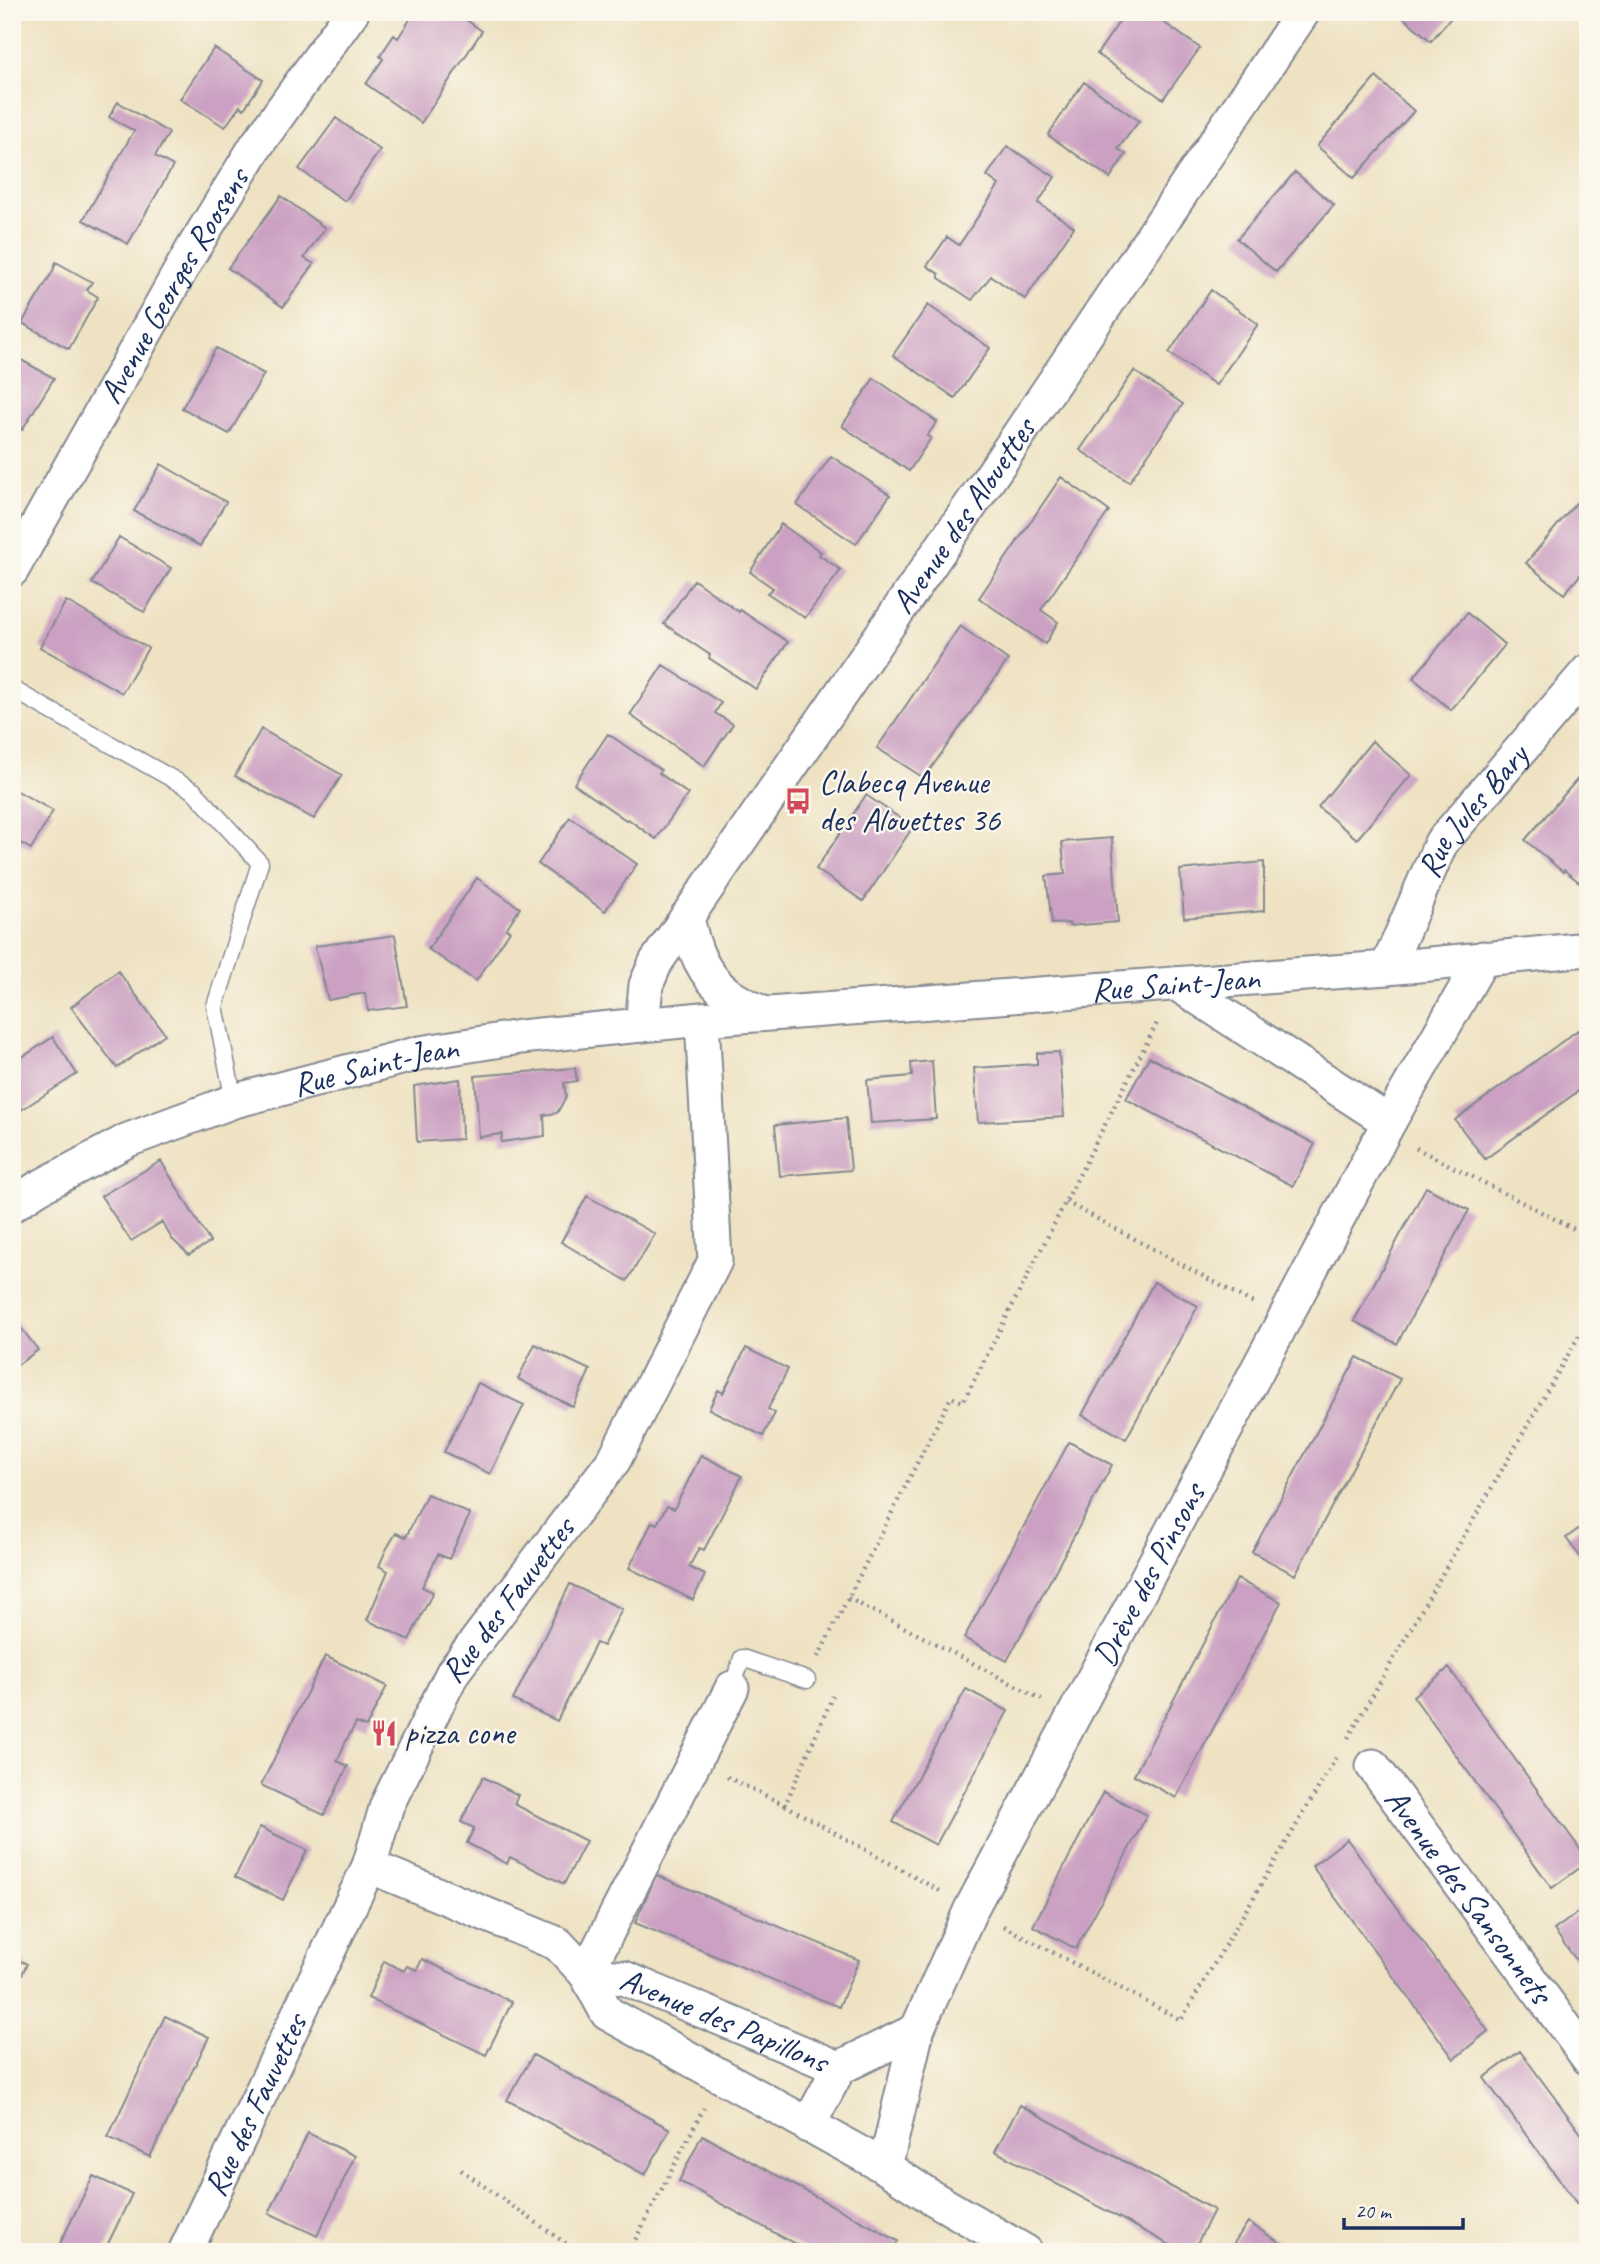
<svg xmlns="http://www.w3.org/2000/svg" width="1600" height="2264" viewBox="0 0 1600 2264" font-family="Caveat,sans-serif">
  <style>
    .building { fill: #cba0c2 }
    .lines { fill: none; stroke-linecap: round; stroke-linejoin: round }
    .service-casing { stroke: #848890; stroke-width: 19 }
    .minor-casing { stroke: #848890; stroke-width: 37 }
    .path { stroke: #848890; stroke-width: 4.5; stroke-dasharray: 2 5; stroke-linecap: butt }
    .service { stroke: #fff; stroke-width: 16 }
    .minor { stroke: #fff; stroke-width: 33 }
    .labels { text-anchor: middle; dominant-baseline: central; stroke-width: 5; stroke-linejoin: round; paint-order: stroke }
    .street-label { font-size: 33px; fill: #1b2f5e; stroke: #fbf7ec }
    .poi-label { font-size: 33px; fill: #1b2f5e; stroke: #fbf7ec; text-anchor: start }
  </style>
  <rect width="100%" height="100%" fill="#fbf7ec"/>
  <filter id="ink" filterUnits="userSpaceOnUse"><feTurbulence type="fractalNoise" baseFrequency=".0143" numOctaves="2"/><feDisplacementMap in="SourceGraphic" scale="14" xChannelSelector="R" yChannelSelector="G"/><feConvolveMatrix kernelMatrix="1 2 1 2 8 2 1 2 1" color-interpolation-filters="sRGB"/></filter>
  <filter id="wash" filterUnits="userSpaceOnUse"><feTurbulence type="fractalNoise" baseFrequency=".00686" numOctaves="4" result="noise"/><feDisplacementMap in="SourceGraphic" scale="28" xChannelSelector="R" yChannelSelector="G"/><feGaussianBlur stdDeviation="1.57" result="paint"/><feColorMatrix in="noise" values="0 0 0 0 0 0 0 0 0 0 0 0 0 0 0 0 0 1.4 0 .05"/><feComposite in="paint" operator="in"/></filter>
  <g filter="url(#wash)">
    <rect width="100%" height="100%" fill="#eee2c2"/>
    <g id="blocks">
      <!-- building -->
      <path class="building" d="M415 12H455L482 31 421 123 366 84 383 59 380 56 394 35 398 38Z
        M1126 12H1149L1200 48 1163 99 1097 54Z
        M1397 12H1456L1431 41Z
        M214 48 263 80 244 109 240 106 225 127 180 99Z
        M1376 77 1414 111 1354 178 1317 146Z
        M1084 82 1139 121 1118 149 1126 154 1110 178 1048 135Z
        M118 102 169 133 155 156 173 166 128 244 83 220 134 131 109 117Z
        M336 118 380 150 345 201 299 169Z
        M1007 146 1055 177 1038 203 1074 227 1025 299 991 276 972 300 939 278V274L927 266 947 237 959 245 999 185 987 176Z
        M1295 172 1334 205 1276 272 1237 239Z
        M281 196 325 228 304 258 314 264 283 307 228 268Z
        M56 262 92 282 87 290 98 297 69 349 22 323 53 271Z
        M1211 290 1258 324 1216 385 1169 353Z
        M928 305 990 348 955 398 893 355Z
        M216 348 264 374 229 434 182 408Z
        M12 355 54 378 22 430 12 424Z
        M1134 371 1183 404 1129 482 1080 450Z
        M874 378 937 422 927 436 931 438 909 471 842 426Z
        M831 456 890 495 856 544 797 505Z
        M161 464 226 502 200 546 134 511Z
        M1061 477 1109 511 1041 610 1058 622 1045 644 979 598Z
        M1581 497 1588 504V566L1564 594 1526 563Z
        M781 524 821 552 819 555 841 570 805 618 767 593 773 588 750 572Z
        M119 537 171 568 144 612 92 583Z
        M694 580 739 612 740 610 788 642 756 689 709 658 710 655 664 624Z
        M66 601 148 648 122 693 40 647Z
        M1467 613 1505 645 1451 710 1413 678Z
        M960 626 1008 660 924 778 877 748Z
        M663 665 721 703 715 713 733 724 704 766 630 715Z
        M261 729 342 775 314 819 235 776Z
        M608 734 661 770 659 773 688 794 656 839 628 819 626 820 574 784Z
        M1372 741 1411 775 1357 839 1318 807Z
        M1581 775 1588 781V872L1579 882 1564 870 1563 872 1525 840Z
        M12 788 53 811 31 849 12 838Z
        M866 795 913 827 863 901 816 869Z
        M570 817 637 864 605 911 538 864Z
        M1112 838 1118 922 1069 926V923L1052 924 1046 876 1065 874 1062 842Z
        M1264 862V911L1184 918 1180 870Z
        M477 878 520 908 506 929 510 931 476 981 428 949Z
        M395 935 407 1006 368 1011 365 993 328 1000 315 946Z
        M118 971 165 1034 117 1068 71 1007Z
        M1578 1030 1588 1043V1084L1485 1159 1455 1120Z
        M53 1037 77 1074 15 1114 12 1110V1064Z
        M1059 1052 1064 1117 978 1122 974 1068 1037 1064V1053Z
        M1149 1057 1315 1144 1293 1186 1126 1099Z
        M932 1061 936 1119 871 1123 867 1080 912 1076 911 1063Z
        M575 1068 577 1081 564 1083 566 1097 557 1113 544 1115 545 1136 501 1142 502 1134 479 1137 475 1076Z
        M460 1079 462 1139 417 1142 414 1086Z
        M846 1118 851 1170 780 1176 775 1125Z
        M161 1161 210 1242 189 1255 172 1239 162 1222 131 1241 101 1196Z
        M1426 1187 1469 1210 1397 1344 1354 1321Z
        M587 1196 655 1234 627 1281 561 1242Z
        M1154 1282 1198 1306 1126 1439 1082 1415Z
        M12 1316 38 1350 12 1369Z
        M535 1344 590 1370 573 1407 518 1379Z
        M746 1348 788 1369 768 1409 775 1413 763 1436 709 1409 718 1390 723 1393Z
        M1357 1357 1400 1379 1295 1575 1252 1552Z
        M478 1383 524 1405 490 1474 444 1452Z
        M1069 1442 1112 1465 1007 1661 964 1638Z
        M701 1455 742 1476 704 1550 699 1548 689 1567 705 1575 693 1600 629 1568 652 1522 657 1524 667 1506 674 1509Z
        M427 1494 470 1514 449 1559 438 1554 422 1587 433 1592 409 1640 367 1620 388 1571 379 1566 386 1550 396 1533 406 1537Z
        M1588 1522V1567L1566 1538Z
        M1237 1579 1281 1602 1176 1798 1134 1775Z
        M570 1584 622 1609 603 1646 596 1643 557 1721 513 1700Z
        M325 1656 387 1686 366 1727 356 1723 346 1741 337 1761 348 1766 324 1815 261 1785Z
        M1449 1668 1588 1860V1862L1552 1888 1413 1696Z
        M966 1689 1008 1711 936 1845 893 1822Z
        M483 1777 518 1795 514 1804 586 1841 564 1884 510 1857 507 1864 467 1843 474 1828 461 1822Z
        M1103 1792 1147 1815 1076 1949 1033 1926Z
        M260 1827 307 1850 283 1900 235 1877Z
        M1347 1839 1488 2031 1454 2059 1312 1866Z
        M656 1875 859 1960 839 2007 635 1923Z
        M1588 1905V1976L1554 1930Z
        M12 1957 27 1964 12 1995Z
        M422 1959 512 2002 486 2055 368 1998 384 1961 404 1971 407 1966 417 1970Z
        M165 2016 209 2037 150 2157 108 2137Z
        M1520 2051 1588 2143V2198L1578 2205 1484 2078Z
        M533 2055 670 2129 645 2175 507 2100Z
        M1020 2105 1214 2210 1193 2252H1183L995 2151Z
        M308 2133 355 2156 317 2236 269 2213Z
        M702 2135 898 2241 892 2252H810L679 2181Z
        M93 2176 132 2194 104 2252H56Z
        M1248 2222 1282 2244 1294 2252H1228Z"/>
    </g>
  </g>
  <g filter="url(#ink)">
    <use href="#blocks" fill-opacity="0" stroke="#848890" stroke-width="2"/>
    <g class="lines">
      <!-- service casing -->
      <g class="service-casing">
        <path id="service" d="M12 689 194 791 260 863 215 1006 234 1101
          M732 1688 742 1658 807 1680"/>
      </g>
      <!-- minor casing -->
      <g class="minor-casing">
        <g id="minor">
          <path id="s1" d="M12 570 191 252 256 146 352 12"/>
          <path d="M687 917C693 948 702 975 729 995 739 1003 753 1008 764 1014"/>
          <path id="s2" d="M1387 968 1441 843 1588 671"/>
          <path d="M1177 984 1389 1122"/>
          <path id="s3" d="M642 1025 646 985 656 962 995 470 1303 12"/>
          <path id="s4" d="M12 1205 38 1188 128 1140 234 1101 420 1053 520 1037 702 1019 1387 968 1588 949"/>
          <path id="s5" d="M1373 1766 1588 2058"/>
          <path d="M369 1866 558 1944 586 1974 607 2013 885 2167 931 2197 1026 2252"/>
          <path d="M586 1974 732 1688"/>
          <path id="s6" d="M586 1974 624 1978 839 2068"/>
          <path id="s7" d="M917 2030 971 1909 1389 1122 1483 958"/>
          <path d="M839 2068 917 2030 885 2167"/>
          <path d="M808 2126 839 2068"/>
          <path id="s8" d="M185 2252 369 1866 387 1805 453 1672 614 1460 715 1261 702 1019"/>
        </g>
      </g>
      <!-- path -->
      <path class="path" d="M1416 1148 1588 1236
        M1066 1202 1253 1303
        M848 1598 1043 1700
        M818 1657 951 1397 963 1402 1158 1021
        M1348 1738 1588 1320
        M727 1777 785 1805 833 1696
        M785 1805 940 1891
        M1003 1926 1181 2020 1336 1758
        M461 2170 578 2252
        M629 2252 704 2108"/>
      <!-- service -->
      <use href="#service" class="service"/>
      <!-- minor -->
      <use href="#minor" class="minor"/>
    </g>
  </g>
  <!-- icons -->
  <defs>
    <g id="bus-bare" transform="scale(2.1)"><path d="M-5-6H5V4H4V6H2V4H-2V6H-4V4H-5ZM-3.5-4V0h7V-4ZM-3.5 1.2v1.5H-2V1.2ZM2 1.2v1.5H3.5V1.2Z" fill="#d1495b" stroke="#fbf7ec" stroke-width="2.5" paint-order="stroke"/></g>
    <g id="restaurant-bare" transform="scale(2.1)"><path d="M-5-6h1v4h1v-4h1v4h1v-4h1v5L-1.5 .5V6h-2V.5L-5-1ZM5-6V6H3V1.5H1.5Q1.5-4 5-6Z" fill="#d1495b" stroke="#fbf7ec" stroke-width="2.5" paint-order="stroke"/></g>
  </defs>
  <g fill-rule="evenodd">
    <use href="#bus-bare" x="798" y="801"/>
    <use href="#restaurant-bare" x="384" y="1733"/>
  </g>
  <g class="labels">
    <!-- street labels -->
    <g class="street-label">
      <text stroke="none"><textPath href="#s1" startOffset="327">Avenue Georges Roosens</textPath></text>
      <text stroke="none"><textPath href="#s3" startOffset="607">Avenue des Alouettes</textPath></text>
      <text stroke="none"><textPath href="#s2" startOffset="180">Rue Jules Bary</textPath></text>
      <text stroke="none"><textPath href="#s4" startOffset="1197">Rue Saint-Jean</textPath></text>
      <text stroke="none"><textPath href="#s4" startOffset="392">Rue Saint-Jean</textPath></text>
      <text stroke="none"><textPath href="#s7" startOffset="511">Drève des Pinsons</textPath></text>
      <text stroke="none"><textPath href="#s8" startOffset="730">Rue des Fauvettes</textPath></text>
      <text stroke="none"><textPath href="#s5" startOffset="161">Avenue des Sansonnets</textPath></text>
      <text stroke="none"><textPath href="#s6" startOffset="147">Avenue des Papillons</textPath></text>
      <text stroke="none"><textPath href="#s8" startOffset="163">Rue des Fauvettes</textPath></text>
    </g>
    <!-- poi labels -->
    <g class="poi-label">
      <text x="819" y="782">Clabecq Avenue<tspan x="819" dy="38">des Alouettes 36</tspan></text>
      <text x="405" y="1733">pizza cone</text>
    </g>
  </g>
  <!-- margin -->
  <rect width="1600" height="2264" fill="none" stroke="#fbf7ec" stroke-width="42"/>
  <!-- scale -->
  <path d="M1344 2218v10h119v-10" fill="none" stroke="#1b2f5e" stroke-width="3.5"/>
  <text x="1355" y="2218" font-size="21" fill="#1b2f5e" stroke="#fbf7ec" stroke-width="5" paint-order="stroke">20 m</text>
</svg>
